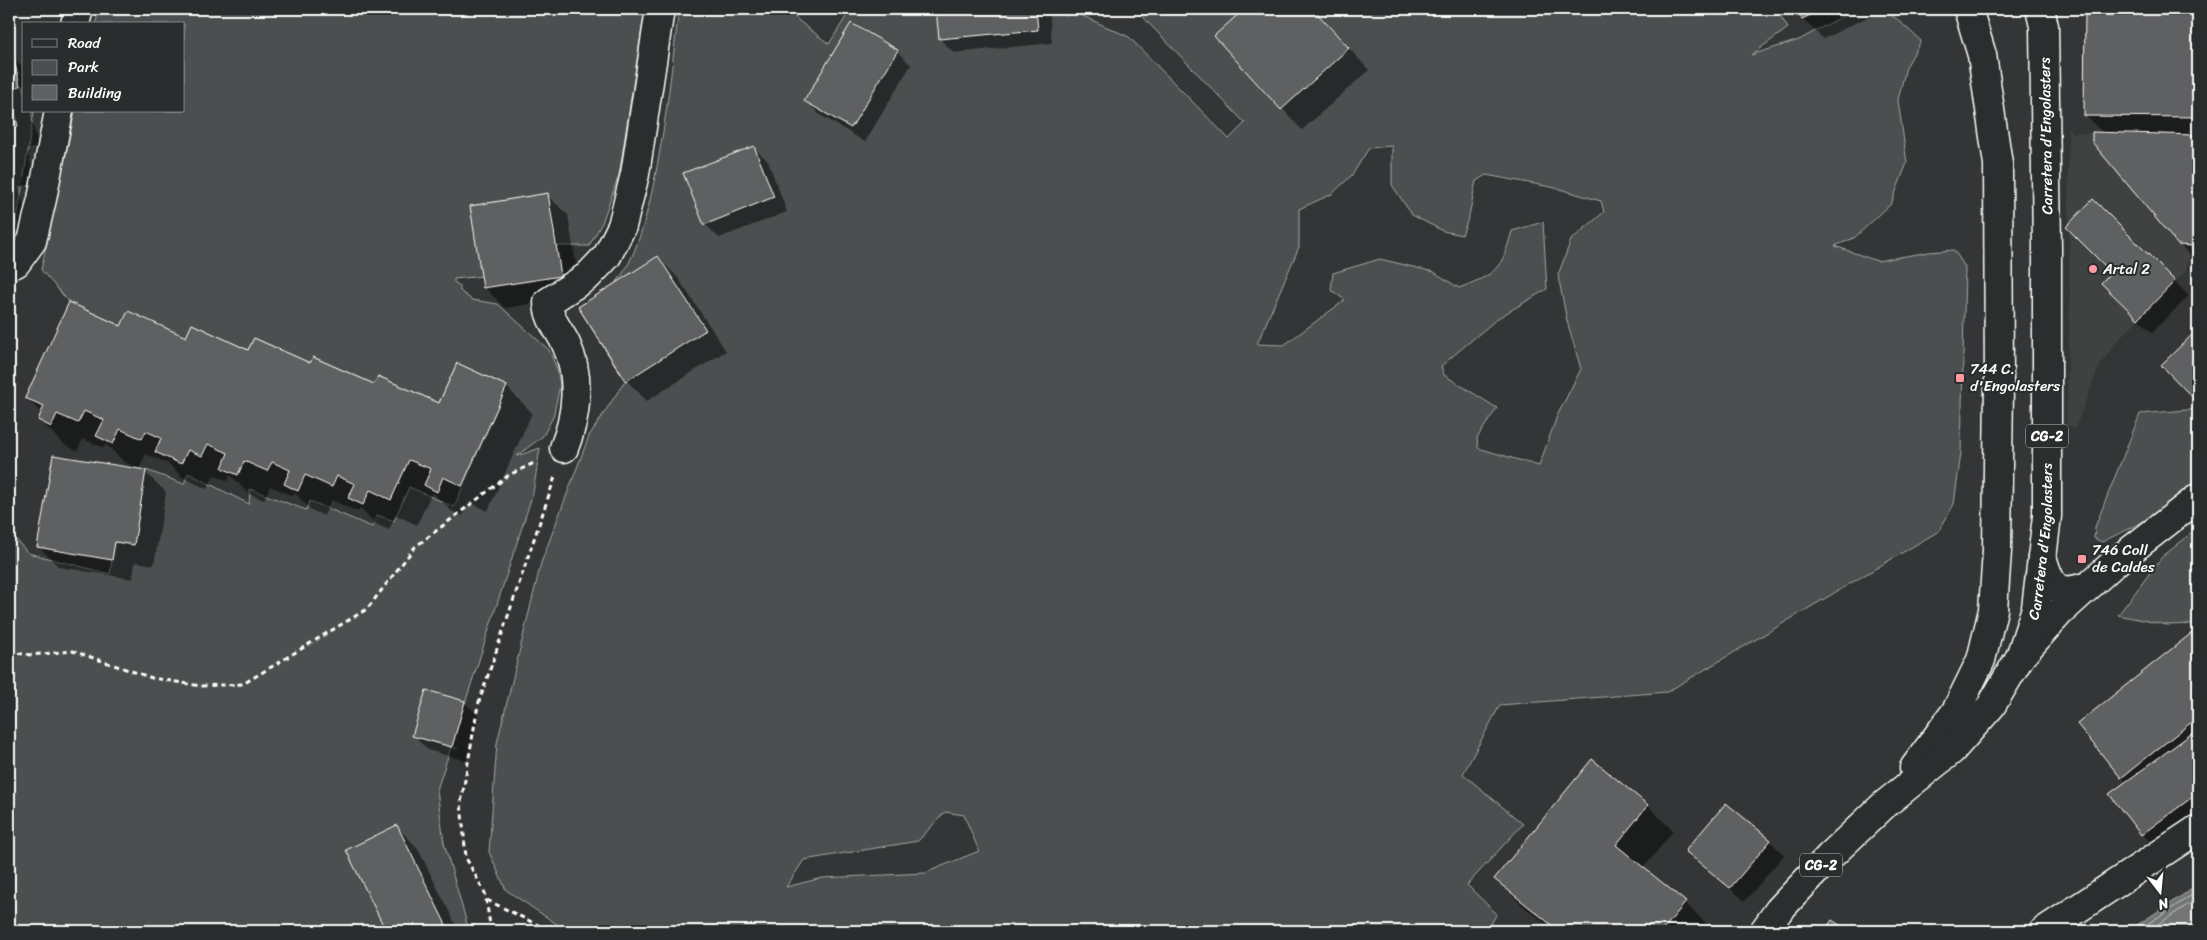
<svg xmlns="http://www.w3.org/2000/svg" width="2207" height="940" viewBox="0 0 2207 940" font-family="Sriracha,sans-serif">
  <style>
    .built { fill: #404243 }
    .green { fill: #4c4f50; stroke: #a6a7a8; fill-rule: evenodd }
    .water { fill: #737576; stroke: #abacad }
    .shadow { fill: #0007; fill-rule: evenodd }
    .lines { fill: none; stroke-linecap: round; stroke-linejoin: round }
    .shore { stroke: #c7c8c8; stroke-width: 1 }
    .building { fill: #5f6162; stroke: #fff }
    .minor-casing { stroke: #fff; stroke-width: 31 }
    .major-casing { stroke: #fff; stroke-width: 31 }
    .highway-casing { stroke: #fff; stroke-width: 31 }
    .path { stroke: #fff; stroke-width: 3; stroke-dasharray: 5 4; stroke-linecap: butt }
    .minor { stroke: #2a2d2e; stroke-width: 28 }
    .major { stroke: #2a2d2e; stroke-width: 28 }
    .highway { stroke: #2a2d2e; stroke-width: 28 }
    .poi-dot { fill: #ff9aa2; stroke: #2a2d2e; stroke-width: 2 }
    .labels { text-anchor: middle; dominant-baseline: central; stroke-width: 4; stroke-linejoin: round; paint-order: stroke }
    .shield { fill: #2a2d2e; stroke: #bfc0c0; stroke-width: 1 }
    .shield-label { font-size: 14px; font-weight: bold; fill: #fff }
    .street-label { font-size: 15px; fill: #fff; stroke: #2a2d2e }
    .poi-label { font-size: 15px; fill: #fff; stroke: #2a2d2e; text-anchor: start }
  </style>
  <rect width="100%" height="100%" fill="#333536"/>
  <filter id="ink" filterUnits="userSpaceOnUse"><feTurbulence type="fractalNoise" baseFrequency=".02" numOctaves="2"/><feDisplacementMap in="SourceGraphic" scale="10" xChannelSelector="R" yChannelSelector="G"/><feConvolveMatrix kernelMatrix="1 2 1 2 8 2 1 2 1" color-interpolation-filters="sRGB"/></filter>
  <g filter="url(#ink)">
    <!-- built -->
    <path class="built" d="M2068 125 2071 133 2197 135 2193 246 2185 272 2116 342 2099 367 2075 429 2066 425 2070 304Z"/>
    <!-- green -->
    <path class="green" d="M100 9H645L619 175 602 223 589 246H556L547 194 470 206 484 276 454 279V282L460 286V291L472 300 498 304 549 350 557 369 560 385 553 417 543 436 517 456 540 448 533 493 437 790 444 843 469 931H9V532L28 553 110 574 115 542 134 544 146 470 184 484 188 473 249 504 250 489 306 510 310 501 372 527 377 515 394 521 409 487 454 507 507 386 457 363 439 403 378 376 374 384 313 357 310 363 254 338 248 350 192 324 186 337 121 326 69 302 41 270 75 111H184V24H95Z
      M679 9H787L799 21 829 44 851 9H1060L1065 16 1072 11 1129 37 1229 139 1245 123 1135 9H1776L1788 28 1751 55 1799 40 1856 9H1881L1897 19 1921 41 1906 67 1898 100 1907 163 1891 204 1854 238 1835 246 1877 261 1929 252 1954 250 1965 267 1961 453 1954 504 1939 531 1667 692 1500 705 1463 774 1523 824 1467 885 1497 914 1486 931H1429L1423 928 1421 931H567L506 890 489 852 497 743 541 563 589 436 625 381 578 307C589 300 604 293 614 284 656 246 671 68 679 9ZM1392 146V185L1412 215 1443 231 1462 235 1469 216 1476 181 1486 175 1556 188 1601 201 1604 212 1571 240 1558 275 1567 321 1581 369 1557 416 1539 466 1478 448 1477 438 1497 408 1444 375 1441 366 1498 318 1547 289 1543 222 1512 231C1501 271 1497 273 1459 288L1434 272 1380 259 1333 273 1331 290 1345 300 1284 345 1257 344 1299 247V209L1332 194 1352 175 1369 148ZM945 812 964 815 979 851 925 873 822 878 786 887 804 860 918 841Z
      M9 37 20 86H24V111H34L16 226 9 234Z
      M2198 409V475L2172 507 2102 542 2094 538 2095 527 2140 414Z
      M2198 528V624L2167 625 2118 615 2162 557Z"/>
    <!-- water -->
    <path class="water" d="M2198 885V931H2128Z"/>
    <!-- shadow -->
    <path class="shadow" d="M937 9H1049L1052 43 954 53 940 39Z
      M1246 9H1313L1369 70 1302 130 1216 36Z
      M1797 9H1884L1823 39 1803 19Z
      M2087 9H2198V263L2179 244 2104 134 2085 115Z
      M897 51 911 65 865 142 820 115 806 101Z
      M12 57 24 68V111H30L38 147 27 149 35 183 19 187 32 244 9 249V58Z
      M753 147 768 161 787 212 719 238 705 224Z
      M547 195 568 215 581 296 505 308 484 287Z
      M2093 201 2189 296 2152 332 2102 283 2113 272Z
      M658 257 678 278 726 351 647 401 626 380Z
      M122 327 311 365 439 405 458 365 507 387 532 413 488 511 469 502 463 516 451 511 432 492 417 525 396 515 389 530 376 524 360 508 358 512 331 500 324 516 311 510 295 493 293 496 270 486 264 500 249 494 230 475 228 481 214 475 207 489 182 477 169 464 146 454 139 469 124 462 106 444 104 448 83 439 77 451 65 445 39 420 42 413 27 398Z
      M2198 331V402L2163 365Z
      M145 472 166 492 154 565 135 562 133 579 59 567 39 547Z
      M2198 630V829L2163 854 2142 834 2127 783 2079 724Z
      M464 702 479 716 466 761 428 750 414 736ZM429 740 458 748V750L429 742Z
      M1592 761 1648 806 1673 831 1643 869 1685 903 1711 928 1709 931H1555L1522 905 1496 879Z
      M397 827 417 847 459 931H387L348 851Z
      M1770 841 1784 855 1745 901 1687 851Z"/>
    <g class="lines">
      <!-- shore -->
      <path class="shore" d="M2137 931 2198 891
        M2148 931 2198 898"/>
    </g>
    <!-- building -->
    <path class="building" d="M936 9H1036L1038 30 939 39Z
      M1244 9H1313L1349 48 1281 110 1214 36Z
      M1795 9H1823L1802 19Z
      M2085 9H2198V117L2084 116Z
      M851 23 898 50 851 128 804 101Z
      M13 55 20 86 10 89 18 127 9 129V56Z
      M2092 132 2197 135 2193 246 2178 245 2092 142Z
      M9 137 15 163 9 164Z
      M754 146 774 197 704 225 683 173Z
      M548 193 561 276 483 288 470 206Z
      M2093 199 2175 281 2138 319 2101 283 2111 272 2066 227Z
      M658 256 706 330 626 381 578 307Z
      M69 302 121 326 128 311 186 337 192 324 248 350 254 338 310 363 313 357 374 384 378 376 439 403 457 363 507 386 462 486 443 477 437 492 424 485 431 469 409 460 391 500 370 490 363 505 348 498 355 484 337 476 332 487 305 475 298 491 284 484 290 470 272 462 267 471 244 461 238 475 222 468 228 453 208 444 202 456 188 450 181 464 155 452 161 438 146 431 142 439 120 429 113 444 96 436 104 420 84 411 78 423 57 414 51 427 38 420 44 406 25 398Z
      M2198 329V403L2161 365Z
      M53 455 146 470 134 545 115 542 112 560 37 547Z
      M2198 628V717L2121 778 2077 724Z
      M426 690 465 701 452 747 412 736Z
      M2198 729V793L2141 835 2109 794Z
      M1592 759 1648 805 1616 845 1686 902 1662 931H1559L1494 879Z
      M1726 803 1771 840 1730 888 1685 851Z
      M397 825 449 931H386L346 850Z
      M1832 920 1849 931H1824Z"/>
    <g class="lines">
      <!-- minor casing -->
      <g class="minor-casing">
        <path id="minor" d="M75 24 79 9
          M9 266 16 263 32 241 42 199 59 111
          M564 448C577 416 581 376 566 344 559 330 548 318 548 302L588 276 607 256 622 226 635 174 660 9
          M2042 557C2051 587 2056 597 2088 586
          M2020 657 2060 612 2113 564 2198 498"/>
      </g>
      <!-- major casing -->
      <g class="major-casing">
        <path id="major" d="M2044 931 2198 829"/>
      </g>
      <!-- highway casing -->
      <g class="highway-casing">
        <g id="highway">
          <path d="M1914 768 1956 711 1981 660 1993 610 1997 551 1999 384 1998 164 1982 55 1968 9"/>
          <path id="s1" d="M1764 931 1779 910 1829 857 1884 805 1952 750 1991 706 2020 657 2036 608 2047 516V249L2044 26 2040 9"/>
        </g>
      </g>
      <!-- path -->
      <path class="path" d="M9 652 31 655 73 651 152 678 201 686 243 684 367 609 415 547 509 475 536 462
        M487 900 550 931
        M491 931 485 893 466 858 461 803 478 705 555 477"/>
      <!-- minor -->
      <use href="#minor" class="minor"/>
      <!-- major -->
      <use href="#major" class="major"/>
      <!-- highway -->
      <use href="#highway" class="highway"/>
    </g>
  </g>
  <!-- markers -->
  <g class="poi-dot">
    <circle cx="2093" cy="269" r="5"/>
    <rect x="1955" y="373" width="10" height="10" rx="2.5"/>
    <rect x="2077" y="554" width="10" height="10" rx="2.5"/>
  </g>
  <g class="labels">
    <!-- shield labels -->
    <g class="shield">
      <rect x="2026" y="424.5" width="42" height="23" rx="4"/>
      <rect x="1800" y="853.5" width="42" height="23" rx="4"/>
    </g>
    <g class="shield-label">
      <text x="2047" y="436">CG-2</text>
      <text x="1821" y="865">CG-2</text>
    </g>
    <!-- street labels -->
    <g class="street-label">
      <text transform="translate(2046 136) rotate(-91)">Carretera d'Engolasters</text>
      <text stroke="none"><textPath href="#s1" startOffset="496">Carretera d'Engolasters</textPath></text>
    </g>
    <!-- poi labels -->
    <g class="poi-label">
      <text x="2103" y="269">Artal 2</text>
      <text x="1970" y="369">744 C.<tspan x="1970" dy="17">d'Engolasters</tspan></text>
      <text x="2092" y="550">746 Coll<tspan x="2092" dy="17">de Caldes</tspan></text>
    </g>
  </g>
  <!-- margin -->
  <rect width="2207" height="940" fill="none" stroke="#2a2d2e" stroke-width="30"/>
  <rect x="15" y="15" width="2177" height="910" fill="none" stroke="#fff" stroke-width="2" filter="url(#ink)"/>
  <!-- legend -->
  <rect x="22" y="22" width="162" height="90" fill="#2a2d2e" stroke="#7f8182"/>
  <rect x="32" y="39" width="25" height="8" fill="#2a2d2e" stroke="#7f8182"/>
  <text x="68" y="48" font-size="15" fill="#ffffff">Road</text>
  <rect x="32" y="60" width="25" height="15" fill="#4c4f50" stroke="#7f8182"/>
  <text x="68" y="72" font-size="15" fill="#ffffff">Park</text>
  <rect x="32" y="85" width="25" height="15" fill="#5f6162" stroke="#7f8182"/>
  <text x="68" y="98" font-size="15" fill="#ffffff">Building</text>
  <!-- north arrow -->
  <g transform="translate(2160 892) rotate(164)" stroke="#2a2d2e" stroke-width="4" paint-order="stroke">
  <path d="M0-4L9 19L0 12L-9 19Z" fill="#ffffff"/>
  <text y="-8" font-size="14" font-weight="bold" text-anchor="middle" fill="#ffffff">N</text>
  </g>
</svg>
